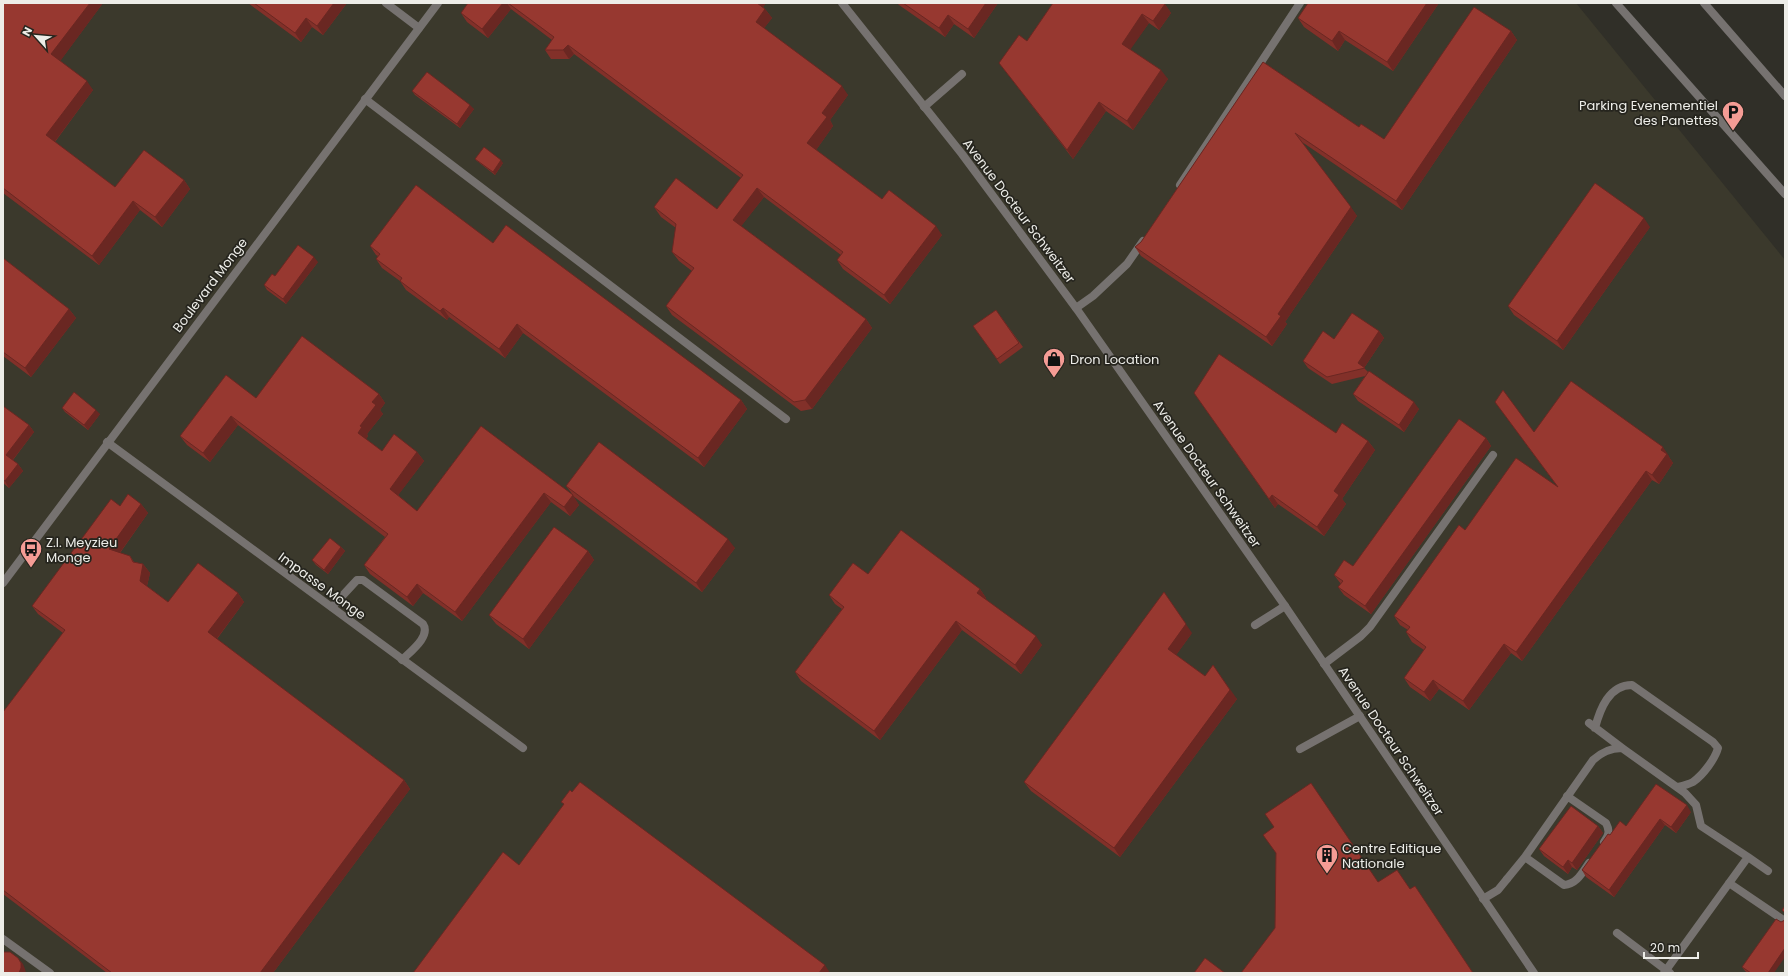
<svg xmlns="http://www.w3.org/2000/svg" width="1788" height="976" viewBox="0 0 1788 976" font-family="Poppins,sans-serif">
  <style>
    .built { fill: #3b392c }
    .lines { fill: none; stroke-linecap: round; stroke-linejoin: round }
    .service { stroke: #767270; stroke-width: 8 }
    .minor { stroke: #767270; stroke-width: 8 }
    .wall { fill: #823029 }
    .shaded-wall { fill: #6a2722 }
    .building { fill: #973830; stroke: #6a2722 }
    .labels { text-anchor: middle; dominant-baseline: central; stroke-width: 3.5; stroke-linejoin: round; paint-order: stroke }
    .poi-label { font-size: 13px; fill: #edede8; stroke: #26251e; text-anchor: start }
    .street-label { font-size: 13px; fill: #edede8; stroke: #26251e }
  </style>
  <rect width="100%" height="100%" fill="#302f28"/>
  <!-- built -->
  <path class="built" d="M3 3H1576L1785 260V973H3Z"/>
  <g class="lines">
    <!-- service -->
    <path class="service" d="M386 3 419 28
      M1616 3 1785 194
      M1704 3 1785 96
      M365 99 786 419
      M924 107 962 74
      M1180 185 1300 3
      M1076 308 1093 296 1127 264 1143 241
      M332 607 357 580H363L423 624C431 636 411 651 402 660
      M1255 625 1285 606
      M1324 664 1361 636 1370 627 1493 455
      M1589 723 1622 748
      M1595 728C1600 709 1609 685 1632 685L1713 742 1718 748C1715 759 1703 775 1693 782 1689 784 1682 786 1678 787
      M1300 749 1360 716
      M1567 796 1606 823C1610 831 1609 835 1604 842
      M1525 857 1564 885C1577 884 1582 873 1589 863
      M1507 879 1525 857 1593 760C1602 752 1610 748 1622 748L1685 793 1696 805 1701 826 1748 857
      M1729 883 1785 921
      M1617 933 1670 973
      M3 939 50 973
      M1664 973 1748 857 1768 871"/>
    <!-- minor -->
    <path class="minor" d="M842 3 962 154 1076 308 1285 606 1534 973
      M107 442 523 748
      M3 583 438 3
      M1483 899 1498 890 1507 879"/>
  </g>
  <!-- wall -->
  <path class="wall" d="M3 3H103L60 61 93 90 55 142 115 187 184 180 190 189 162 227 140 210 99 265 3 193Z
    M248 3H347L323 35 312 27 301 42Z
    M468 3H766L763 7 765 9 772 18 764 28 848 95 830 120 833 126 816 150 882 199 942 235 890 304 843 269 837 260 841 255 764 197 741 226 866 319 872 328 812 409 801 411 672 315 666 306 692 271 679 261 672 252 676 228 661 217 654 207 717 209 741 178 574 54 569 59H551L545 50 552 40 511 9 488 38 467 22 461 13Z
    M897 3H998L974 38 954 24 945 37 899 5Z
    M1053 3H1164L1171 13 1159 30 1149 23 1130 49 1168 79 1133 130 1106 111 1073 159 1006 72 999 63 1027 41Z
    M1439 3 1393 71 1345 40 1338 51 1304 27 1298 18Z
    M1511 31 1517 40 1402 210 1302 142 1357 216 1285 322 1287 324 1272 346 1141 256 1135 247 1141 242 1263 62 1359 127 1384 139Z
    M412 91 474 109 460 128 415 95Z
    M475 159 503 163 495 175 477 161Z
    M1650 227 1563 350 1514 315 1508 306Z
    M493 243 741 400 747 409 704 467 523 333 505 358 449 317 447 320 406 290 400 281 382 268 376 259 378 256 376 255 370 246Z
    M3 258 69 309 76 318 31 377 3 356Z
    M318 262 286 304 267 290 264 285 275 276Z
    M996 310 1023 347 1000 364 973 326Z
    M1379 331 1384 338 1364 368 1368 372 1419 409 1404 432 1358 401 1353 394 1365 376 1332 384 1308 368 1303 361 1334 339Z
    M1194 393 1336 433 1368 441 1375 450 1342 499 1346 504 1324 536 1278 504 1275 508Z
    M379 394 385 403 380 410 383 414 367 434 368 436 366 439 382 451 417 452 424 461 398 495 417 511 481 426 573 495 566 486 735 548 702 592 573 496 579 505 570 516 551 502 462 621 423 593 413 606 370 574 364 565 385 537 238 425 210 462 187 445 180 436 256 398Z
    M1495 402 1534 432 1669 456V457L1673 463 1659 484 1652 480 1522 661 1511 653 1469 710 1439 689 1430 701 1410 687 1404 678 1424 650 1412 642 1406 632 1408 630 1400 625 1394 616 1465 530 1557 486Z
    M3 406 29 425 34 432 13 460 18 464 23 471 9 488 3 483Z
    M62 408 100 414 88 430 65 412Z
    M1486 438 1491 446 1371 614 1344 595 1338 587 1341 584 1334 575 1353 566Z
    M141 504 148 513 120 553 130 556 134 562 143 564 150 573 147 586 168 602 238 593 244 602 217 639 404 780 410 789 273 973H107L3 894V712L63 633 38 614 32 606 120 506Z
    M341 547 345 551 328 574 316 565 312 560Z
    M588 551 594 560 529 649 496 624 489 615Z
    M868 574 980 589 986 598 985 599 1042 645 1021 674 962 630 880 740 801 681 795 672 842 609 835 604 829 595Z
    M1192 633 1176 655 1237 699 1120 857 1031 791 1024 782Z
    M1691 812 1676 833 1665 825 1614 897 1586 877 1582 870 1610 835 1626 826Z
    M1598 826 1603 833 1577 870 1572 867 1568 874 1544 856 1539 849Z
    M1742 967 1774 973H1748L1745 971Z"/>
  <!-- shaded-wall -->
  <path class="shaded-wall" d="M90 3H103L58 64 51 54Z
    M334 3H347L323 35 317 26Z
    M503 3H507L511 9 488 38 482 29Z
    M756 3H766L761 10Z
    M986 3H998L974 38 968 29Z
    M1427 3H1439L1393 71 1387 62Z
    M1165 4 1171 13 1159 30 1153 21Z
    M765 9 772 18 762 31 756 22Z
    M1142 14 1149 23 1128 53 1122 44Z
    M948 15 954 24 945 37 939 28Z
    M306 18 312 27 301 42 295 33Z
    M1339 31 1345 40 1338 51 1332 41Z
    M1511 31 1517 40 1402 210 1396 201Z
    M568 45 574 54 569 59 563 50Z
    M1161 70 1168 79 1133 130 1127 121Z
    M87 81 93 90 53 144 46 135Z
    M842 86 848 95 830 120 833 126 814 153 807 143 822 113Z
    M1099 102 1106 111 1073 159 1067 150Z
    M470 105 474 109 460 128 457 124Z
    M501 160 503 163 495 175 493 172Z
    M184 180 190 189 162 227 155 217Z
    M757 188 764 197 739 229 733 220Z
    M133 201 140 210 99 265 92 256Z
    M1351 207 1357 216 1285 322 1287 324 1272 346 1266 337 1278 314Z
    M1644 218 1650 227 1563 350 1557 341Z
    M936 226 942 235 890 304 884 295Z
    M314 257 318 262 286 304 283 299Z
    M443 308 449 317 447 320 440 311Z
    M69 309 76 318 31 377 25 368Z
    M866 319 872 328 812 409 805 400Z
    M517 324 523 333 505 358 499 349Z
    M1379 331 1384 338 1364 368 1358 363Z
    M379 394 385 403 380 410 383 414 367 434 368 436 365 442 358 433 360 426 372 402Z
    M741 400 747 409 704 467 698 458Z
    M1414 402 1419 409 1404 432 1399 425Z
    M96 410 100 414 88 430 84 425Z
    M231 416 238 425 210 462 203 453Z
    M29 425 34 432 11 462 6 455Z
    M1486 438 1491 446 1371 614 1365 606Z
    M1368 441 1375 450 1342 499 1346 504 1324 536 1317 527 1334 491Z
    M1663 447 1669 456V457L1673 463 1659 484 1652 475 1661 450Z
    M417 452 424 461 396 498 390 489Z
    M18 464 23 471 9 488 5 481Z
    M1646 471 1652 480 1522 661 1516 652Z
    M544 493 551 502 462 621 455 612Z
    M573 495 579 505 570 516 564 507Z
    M1272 495 1278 504 1275 508 1269 499Z
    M141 504 148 513 116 558 109 549Z
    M728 539 735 548 702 592 696 583Z
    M341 547 345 551 328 574 324 570Z
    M588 551 594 560 529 649 523 639Z
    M143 564 150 573 146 590 140 581Z
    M417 584 423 593 413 606 407 597Z
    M980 589 986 598 983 602 977 593Z
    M1164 592 1192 633 1174 658 1168 649Z
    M238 593 244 602 215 641 208 632Z
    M956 621 962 630 880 740 874 731Z
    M1036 636 1042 645 1021 674 1015 665Z
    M1504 644 1511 653 1469 710 1463 701Z
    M1213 665 1237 699 1120 857 1114 848Z
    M1433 680 1439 689 1430 701 1424 692Z
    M404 780 410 789 273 973H260Z
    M1687 805 1691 812 1676 833 1671 827Z
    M1660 819 1665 825 1614 897 1609 890Z
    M1598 826 1603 833 1577 870 1572 863Z
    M1568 860 1572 867 1568 874 1563 867Z
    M1785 948V957L1774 973H1768Z
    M18 958 23 964 25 969 26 973H19Z
    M825 965 830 973H819Z"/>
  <!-- building -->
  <path class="building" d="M3 3H90L51 54 87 81 46 135 115 187 144 150 184 180 155 217 133 201 92 256 3 188Z
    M254 3H334L317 26 306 18 295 33Z
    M468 3H503L482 29 461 13Z
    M508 3H757L765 9 756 22 842 86 822 113 827 117 807 143 882 199 889 190 936 226 884 295 837 260 843 252 757 188 733 220 866 319 805 400 794 402 666 306 694 268 672 252 676 224 654 207 676 178 717 209 743 175 568 45 563 50H545L554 37Z
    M903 3H986L968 29 948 15 939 28Z
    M1053 3H1164L1165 4 1153 21 1142 14 1122 44 1161 70 1127 121 1099 102 1067 150 999 63 1019 35 1027 41Z
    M1308 3H1427L1387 62 1339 31 1332 41 1298 18Z
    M1474 7 1511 31 1396 201 1295 133 1351 207 1278 314 1281 316 1266 337 1135 247 1141 242 1263 62 1359 127 1361 124 1384 139Z
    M427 72 470 105 457 124 412 91Z
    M484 147 501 160 493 172 475 159Z
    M1595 183 1644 218 1557 341 1508 306Z
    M416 185 493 243 506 225 741 400 698 458 517 324 499 349 443 308 440 311 400 281 402 278 376 259 380 254 370 246Z
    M298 245 314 257 283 299 264 285 272 274 275 276Z
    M3 258 69 309 25 368 3 352Z
    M996 310 1019 343 997 359 973 326Z
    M1352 313 1379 331 1358 363 1365 368 1327 377 1303 361 1323 331 1334 339Z
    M302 336 379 394 372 402 376 405 360 426 362 427 358 433 382 451 394 434 417 452 390 489 417 511 481 426 573 495 564 507 544 493 455 612 417 584 407 597 364 565 388 534 231 416 203 453 180 436 226 375 256 398Z
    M1219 354 1336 433 1342 423 1368 441 1334 491 1339 495 1317 527 1272 495 1269 499 1194 393Z
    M1369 371 1414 402 1399 425 1353 394Z
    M1571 381 1663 447 1661 450 1667 454 1652 475 1646 471 1516 652 1504 644 1463 701 1433 680 1424 692 1404 678 1426 647 1406 632 1410 627 1394 616 1459 525 1465 530 1516 458 1558 487 1495 402 1503 390 1534 432Z
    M74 392 96 410 84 425 62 408Z
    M3 406 29 425 6 455 18 464 5 481 3 480Z
    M1459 419 1486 438 1365 606 1338 587 1343 581 1334 575 1344 560 1353 566Z
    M599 442 728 539 696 583 566 486Z
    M128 494 141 504 109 549 130 556 133 562 143 564 140 581 168 602 198 563 238 593 208 632 404 780 260 973H112L3 890V712L65 630 32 606 111 499 120 506Z
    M554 527 588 551 523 639 489 615Z
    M901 530 980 589 977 593 1036 636 1015 665 956 621 874 731 795 672 844 607 829 595 853 563 868 574Z
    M330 538 341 547 324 570 312 560Z
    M1164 592 1186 624 1168 649 1205 676 1213 665 1230 690 1114 848 1024 782Z
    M580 782 825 965 819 973H413L503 852 519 865 564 804 561 802 570 790 572 792Z
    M1311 783 1378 882 1397 870 1410 889 1415 886 1473 973H1241L1275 928 1276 853 1263 835 1274 827 1265 814Z
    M1656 784 1687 805 1671 827 1660 819 1609 890 1582 870 1608 834 1610 835 1620 821 1626 826Z
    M1571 806 1598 826 1572 863 1568 860 1563 867 1539 849Z
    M1785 906V913L1782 910Z
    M1776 919 1781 922 1785 920V948L1768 973H1751L1742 967Z
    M3 952H10L18 958 21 963V968L19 973H3Z
    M1205 958 1225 973H1194Z"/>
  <!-- icons -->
  <defs>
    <g id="parking-pin" transform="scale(1.15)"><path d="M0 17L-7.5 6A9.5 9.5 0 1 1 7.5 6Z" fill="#f59c95" stroke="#26251e"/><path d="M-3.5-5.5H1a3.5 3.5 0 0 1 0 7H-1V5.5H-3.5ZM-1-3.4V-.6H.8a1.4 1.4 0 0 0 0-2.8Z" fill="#111"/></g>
    <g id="shop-pin" transform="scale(1.15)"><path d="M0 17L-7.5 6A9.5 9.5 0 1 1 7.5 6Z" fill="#f59c95" stroke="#26251e"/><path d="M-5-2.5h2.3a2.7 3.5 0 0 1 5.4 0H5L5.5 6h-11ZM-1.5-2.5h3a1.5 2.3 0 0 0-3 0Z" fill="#111"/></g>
    <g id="bus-pin" transform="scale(1.15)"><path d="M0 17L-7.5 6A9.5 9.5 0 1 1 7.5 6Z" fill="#f59c95" stroke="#26251e"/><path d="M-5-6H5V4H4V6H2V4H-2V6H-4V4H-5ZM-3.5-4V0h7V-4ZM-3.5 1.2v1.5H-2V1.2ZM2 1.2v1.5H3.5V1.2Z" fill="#111"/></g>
    <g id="building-pin" transform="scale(1.15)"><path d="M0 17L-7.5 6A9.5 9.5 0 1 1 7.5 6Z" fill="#f59c95" stroke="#26251e"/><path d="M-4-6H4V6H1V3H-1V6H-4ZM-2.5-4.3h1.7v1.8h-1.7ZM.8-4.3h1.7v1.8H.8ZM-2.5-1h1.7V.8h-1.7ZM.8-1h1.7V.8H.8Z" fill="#111"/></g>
  </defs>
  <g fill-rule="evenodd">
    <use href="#parking-pin" x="1733" y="112"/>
    <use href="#shop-pin" x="1054" y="359"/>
    <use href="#bus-pin" x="31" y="549"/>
    <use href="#building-pin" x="1327" y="855"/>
  </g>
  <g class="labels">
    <!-- poi labels -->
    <g class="poi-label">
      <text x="1718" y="105" text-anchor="end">Parking Evenementiel<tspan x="1718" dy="15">des Panettes</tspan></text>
      <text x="1070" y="359">Dron Location</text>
      <text x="46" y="542">Z.I. Meyzieu<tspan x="46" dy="15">Monge</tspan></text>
      <text x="1342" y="848">Centre Editique<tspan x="1342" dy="15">Nationale</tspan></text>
    </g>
    <!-- street labels -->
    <g class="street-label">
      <text transform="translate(1019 211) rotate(53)">Avenue Docteur Schweitzer</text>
      <text transform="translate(210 285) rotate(-53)">Boulevard Monge</text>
      <text transform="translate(1207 474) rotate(55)">Avenue Docteur Schweitzer</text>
      <text transform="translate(322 586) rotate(36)">Impasse Monge</text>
      <text transform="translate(1391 741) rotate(56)">Avenue Docteur Schweitzer</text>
    </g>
  </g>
  <!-- border -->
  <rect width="1788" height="976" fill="none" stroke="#edede8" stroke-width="8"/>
  <!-- north arrow -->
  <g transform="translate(36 36) rotate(297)" stroke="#26251e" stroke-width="3" paint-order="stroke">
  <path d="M0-3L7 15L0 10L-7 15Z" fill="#edede8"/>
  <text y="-6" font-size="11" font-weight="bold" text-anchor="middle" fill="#edede8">N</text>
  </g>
  <!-- scale -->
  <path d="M1644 952v6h54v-6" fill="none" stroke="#edede8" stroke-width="2"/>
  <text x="1650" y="952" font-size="12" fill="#edede8" stroke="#26251e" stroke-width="3" paint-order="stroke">20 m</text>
</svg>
